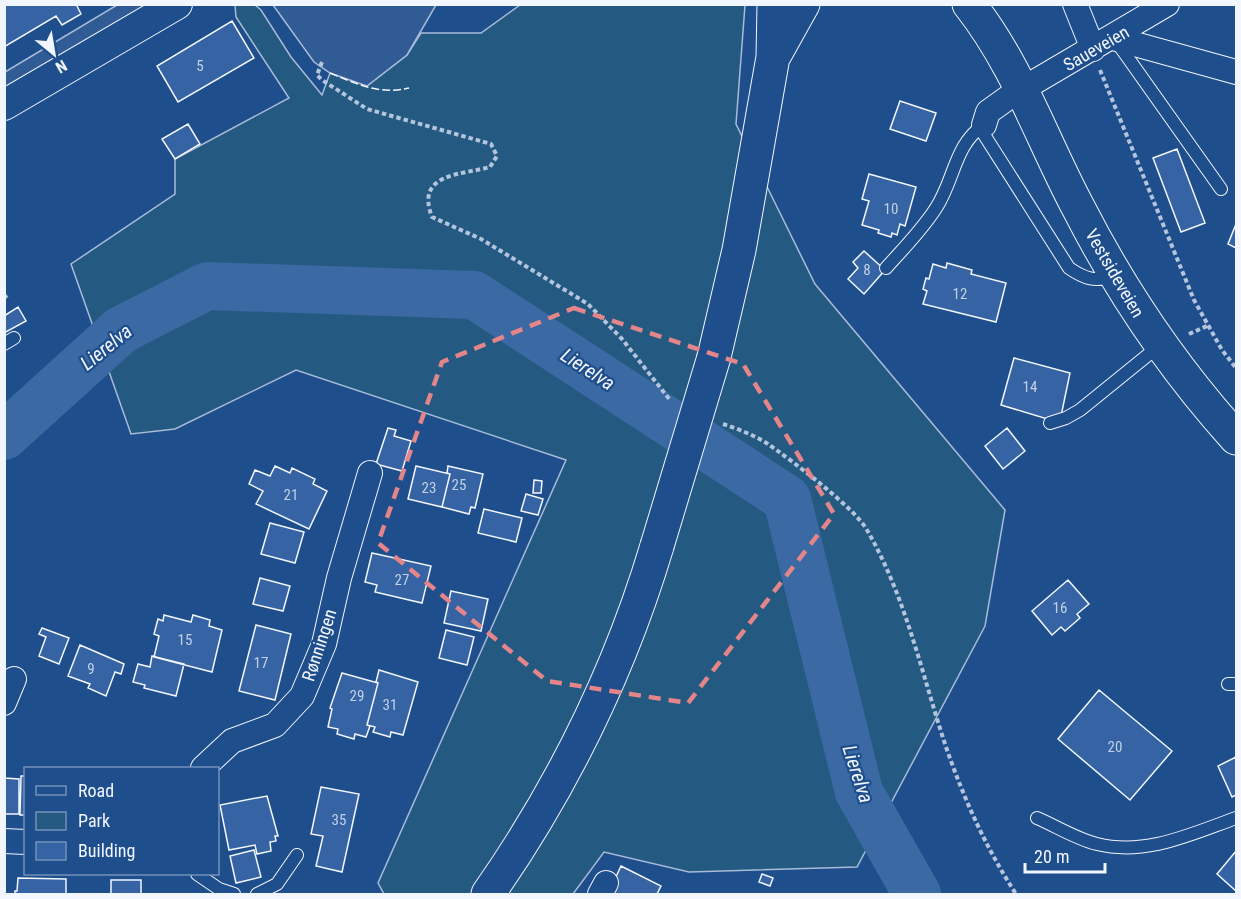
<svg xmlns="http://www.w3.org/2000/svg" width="1241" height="899" viewBox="0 0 1241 899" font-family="'Roboto Condensed',sans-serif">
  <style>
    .green { fill: #245a82; stroke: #a8bbd7; stroke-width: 1.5 }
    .parking { fill: #305b95; stroke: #a8bbd7; stroke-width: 1.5 }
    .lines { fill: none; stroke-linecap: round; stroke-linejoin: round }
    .river { stroke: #3b69a3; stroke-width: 48 }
    .building { fill: #3563a3; stroke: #f2f6ff; stroke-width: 1.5 }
    .service-casing { stroke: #f2f6ff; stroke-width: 14 }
    .minor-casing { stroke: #f2f6ff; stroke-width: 26 }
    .tertiary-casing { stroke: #f2f6ff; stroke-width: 32 }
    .secondary-casing { stroke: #f2f6ff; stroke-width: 35 }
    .primary-casing { stroke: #f2f6ff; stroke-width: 35 }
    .path { stroke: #b3c4dc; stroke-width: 4; stroke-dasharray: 4.5 3; stroke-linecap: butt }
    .service { stroke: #1f4e8c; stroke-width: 12 }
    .minor { stroke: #1f4e8c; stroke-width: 24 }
    .tertiary { stroke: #1f4e8c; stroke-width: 30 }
    .secondary { stroke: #1f4e8c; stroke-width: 33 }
    .primary { stroke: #1f4e8c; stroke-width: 33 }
    .primary-bridge-casing { stroke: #f2f6ff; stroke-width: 35; stroke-linecap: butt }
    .primary-bridge { stroke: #1f4e8c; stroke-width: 33 }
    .fence { stroke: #f2f6ff; stroke-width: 1.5; stroke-dasharray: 8 3; stroke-linecap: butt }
    .marked { fill: none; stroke: #e38589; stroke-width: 4.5; stroke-dasharray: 12 8; stroke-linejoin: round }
    .labels { text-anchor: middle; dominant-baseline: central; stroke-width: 4.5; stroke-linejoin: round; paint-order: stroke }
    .number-label { font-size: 15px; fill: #c3d1e8 }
    .street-label { font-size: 18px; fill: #f2f6ff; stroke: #1f4e8c }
    .water-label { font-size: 20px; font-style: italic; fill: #f2f6ff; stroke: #1f4e8c }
  </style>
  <rect width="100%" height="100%" fill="#1f4e8c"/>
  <!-- green -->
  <path class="green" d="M235 5H255L261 10 291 57 322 95 330 73 367 86 407 55 421 33H481L520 5H745L736 124 815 284 1005 510 985 626 857 867 689 872 604 852 573 894H384L378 883 566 460 296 370 175 429 131 434 71 264 175 194V159L289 98 236 17Z"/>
  <!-- parking -->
  <path class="parking" d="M117 5H177L5 105V72Z
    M273 5H436L407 55 367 86 330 73 314 62Z"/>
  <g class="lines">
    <!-- river -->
    <path class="river" d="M4 436 121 330 207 286 474 295 787 499 859 792 917 894"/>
  </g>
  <!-- building -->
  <path class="building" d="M4 4H76L81 14 62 25 56 16 4 47Z
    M232 21 254 58 178 102 157 66Z
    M900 101 936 113 926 141 890 129Z
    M188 124 200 144 175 159 162 139Z
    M1177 149 1205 223 1181 232 1153 158Z
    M869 174 916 187 905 226 900 224 897 235 892 233 891 237 878 233 879 230 862 225 869 201 862 199Z
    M1236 224V248L1228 244Z
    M864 251 885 270 864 294 848 279 858 268 853 262Z
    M947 263 972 270 971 274 1006 283 996 322 923 304 927 291 923 289 926 278 929 279 933 264 946 268Z
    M18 307 26 321 4 333V316Z
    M1014 358 1070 373 1061 416 1054 421 1001 405Z
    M388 428 396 430 394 436 411 441 402 471 376 464Z
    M1007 428 1025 451 1003 469 985 446Z
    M275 466 290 473 292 468 315 479 313 484 327 491 309 529 256 504 263 491 249 484 255 470 270 476Z
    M416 466 450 474 442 507 408 499Z
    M448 466 483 474 475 508 471 507 469 514 442 507 450 474 447 473Z
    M534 480 542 481 541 493H533Z
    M526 494 543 499 538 515 521 511Z
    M484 509 522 518 516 542 478 533Z
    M270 523 304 532 295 563 261 554Z
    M372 553 431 566 422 603 375 592 377 585 365 582Z
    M260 578 290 586 283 611 253 604Z
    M1068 580 1089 604 1077 614 1080 618 1065 631 1061 627 1052 635 1032 611Z
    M451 591 488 599 481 631 444 623Z
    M164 615 191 622 193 615 210 620 209 626 222 630 212 672 154 657 159 636 154 634 158 619 163 621Z
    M256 625 291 634 275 700 239 691Z
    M42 628 69 638 59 664 39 656 46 637 39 634Z
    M446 630 474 637 467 665 439 658Z
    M80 645 124 664 121 674 115 672 106 696 88 688 90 684 68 676Z
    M152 656 184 664 176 696 144 688 145 685 133 682 138 664 150 667Z
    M379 670 418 682 403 735 391 732 390 737 373 732 375 727 367 725 378 683 376 682Z
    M342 673 378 683 367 725 370 726 366 737 355 734 354 739 337 734 338 729 328 727 332 709 330 708Z
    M1099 690 1172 751 1130 800 1058 739Z
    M1236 757V795L1232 797 1218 766Z
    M21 776H26V815H20Z
    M4 778 19 779V814H4Z
    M321 787 359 794 342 872 316 866 323 836 311 834Z
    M267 796 278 836H275L276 841 270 842 271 851 257 854 255 845 229 850 220 805Z
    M254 850 261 877 236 883 230 856Z
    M1236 851V891L1217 874Z
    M621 866 661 886 657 894H614L609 892Z
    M762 874 773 878 770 886 759 882Z
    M18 878 66 879V894H15V891H17Z
    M111 880H141V894H111Z"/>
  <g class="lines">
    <!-- service casing -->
    <g class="service-casing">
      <path id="service" d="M1116 41 1221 189
        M984 125 983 133 1069 268C1085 279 1095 282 1113 276
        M886 268C903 249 922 230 936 208 954 181 955 143 984 125
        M4 344 14 338
        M1050 423 1066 418 1080 410 1159 346
        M1228 684H1236
        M1037 818C1056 826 1076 839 1097 844 1146 856 1191 834 1236 818
        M197 874 219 889 234 894
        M257 894 277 884 297 855"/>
    </g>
    <!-- minor casing -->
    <g class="minor-casing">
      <path id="minor" d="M1075 4 1093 49
        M1113 38 1236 72
        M984 125 988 112 1009 97 1167 4
        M4 703 14 679
        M203 768 232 741 275 725 302 696 324 644 339 578 370 473
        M4 841 26 842
        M600 894 606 883"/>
    </g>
    <!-- tertiary casing -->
    <g class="tertiary-casing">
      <path id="tertiary" d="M4 105 177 4"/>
    </g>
    <!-- secondary casing -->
    <g class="secondary-casing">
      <path id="secondary" d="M969 4C1018 66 1042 140 1079 209 1122 293 1173 368 1236 438"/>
    </g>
    <!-- primary casing -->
    <g class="primary-casing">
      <path id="primary" d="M774 56 803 4
        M714 357 739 250 773 57 774 4
        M488 894C562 788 620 670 657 546"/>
    </g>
    <!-- path -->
    <path class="path" d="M322 62 317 75 322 80 367 109 491 144 497 156 490 167C461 175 415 173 432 217L481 239 588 304 622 339 670 400
      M1100 70 1194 300 1222 350 1236 368
      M4 295 7 298
      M1189 334 1207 326
      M723 424C738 429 754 435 768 444 791 460 855 508 867 530 906 597 922 675 946 747 964 799 986 848 1016 894"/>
    <!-- service -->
    <use href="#service" class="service"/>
    <!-- minor -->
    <use href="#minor" class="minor"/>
    <!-- tertiary -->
    <use href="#tertiary" class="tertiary"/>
    <!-- secondary -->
    <use href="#secondary" class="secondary"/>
    <!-- primary -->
    <use href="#primary" class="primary"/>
    <!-- primary-bridge casing -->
    <g class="primary-bridge-casing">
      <path id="primary-bridge" d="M657 546 714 357"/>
    </g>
    <!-- primary-bridge -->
    <use href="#primary-bridge" class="primary-bridge"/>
    <!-- fence -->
    <path class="fence" d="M330 73C357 84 379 95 409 88"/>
  </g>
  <!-- marked area -->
  <path class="marked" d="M574 308 743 364 834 514 688 703 547 681 378 543 442 362Z"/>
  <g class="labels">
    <!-- number labels -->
    <g class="number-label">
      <text x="200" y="66">5</text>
      <text x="891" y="209">10</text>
      <text x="867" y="270">8</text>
      <text x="960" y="294">12</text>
      <text x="1030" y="387">14</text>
      <text x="459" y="485">25</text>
      <text x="429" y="488">23</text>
      <text x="291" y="495">21</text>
      <text x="402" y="580">27</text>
      <text x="1060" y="608">16</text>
      <text x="185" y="640">15</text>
      <text x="261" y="663">17</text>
      <text x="91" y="669">9</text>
      <text x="357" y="696">29</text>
      <text x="390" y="705">31</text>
      <text x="1115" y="747">20</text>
      <text x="339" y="820">35</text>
    </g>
    <!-- street labels -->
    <g class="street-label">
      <text transform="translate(1096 48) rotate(-30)">Saueveien</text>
      <text transform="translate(1115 273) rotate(60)">Vestsideveien</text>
      <text transform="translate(319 645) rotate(-72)">Rønningen</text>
    </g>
    <!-- water labels -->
    <g class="water-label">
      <text transform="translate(106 347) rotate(-39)">Lierelva</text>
      <text transform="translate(588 369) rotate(33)">Lierelva</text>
      <text transform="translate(858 774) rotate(72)">Lierelva</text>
    </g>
  </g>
  <!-- border -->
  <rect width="1241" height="899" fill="none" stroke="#f2f6ff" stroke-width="12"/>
  <!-- legend -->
  <rect x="24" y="767" width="195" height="108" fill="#1f4e8c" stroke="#7391ba" stroke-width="1.5"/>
  <rect x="36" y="786" width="30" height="9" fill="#1f4e8c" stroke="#7391ba" stroke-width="1.5"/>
  <text x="78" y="797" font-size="18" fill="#f2f6ff">Road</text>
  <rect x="36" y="812" width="30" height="18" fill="#245a82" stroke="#7391ba" stroke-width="1.5"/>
  <text x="78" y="827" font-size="18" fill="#f2f6ff">Park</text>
  <rect x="36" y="842" width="30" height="18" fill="#3563a3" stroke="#7391ba" stroke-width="1.5"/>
  <text x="78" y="857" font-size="18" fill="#f2f6ff">Building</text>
  <!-- north arrow -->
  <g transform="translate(54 54) rotate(150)" stroke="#1f4e8c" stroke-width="4.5" paint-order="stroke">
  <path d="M0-4.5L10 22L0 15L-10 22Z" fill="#f2f6ff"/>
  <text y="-9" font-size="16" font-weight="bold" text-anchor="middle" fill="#f2f6ff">N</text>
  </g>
  <!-- scale -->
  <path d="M1025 863v9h80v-9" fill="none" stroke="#f2f6ff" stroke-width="3"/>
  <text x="1034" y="863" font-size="18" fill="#f2f6ff" stroke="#1f4e8c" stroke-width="4.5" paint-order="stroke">20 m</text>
</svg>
